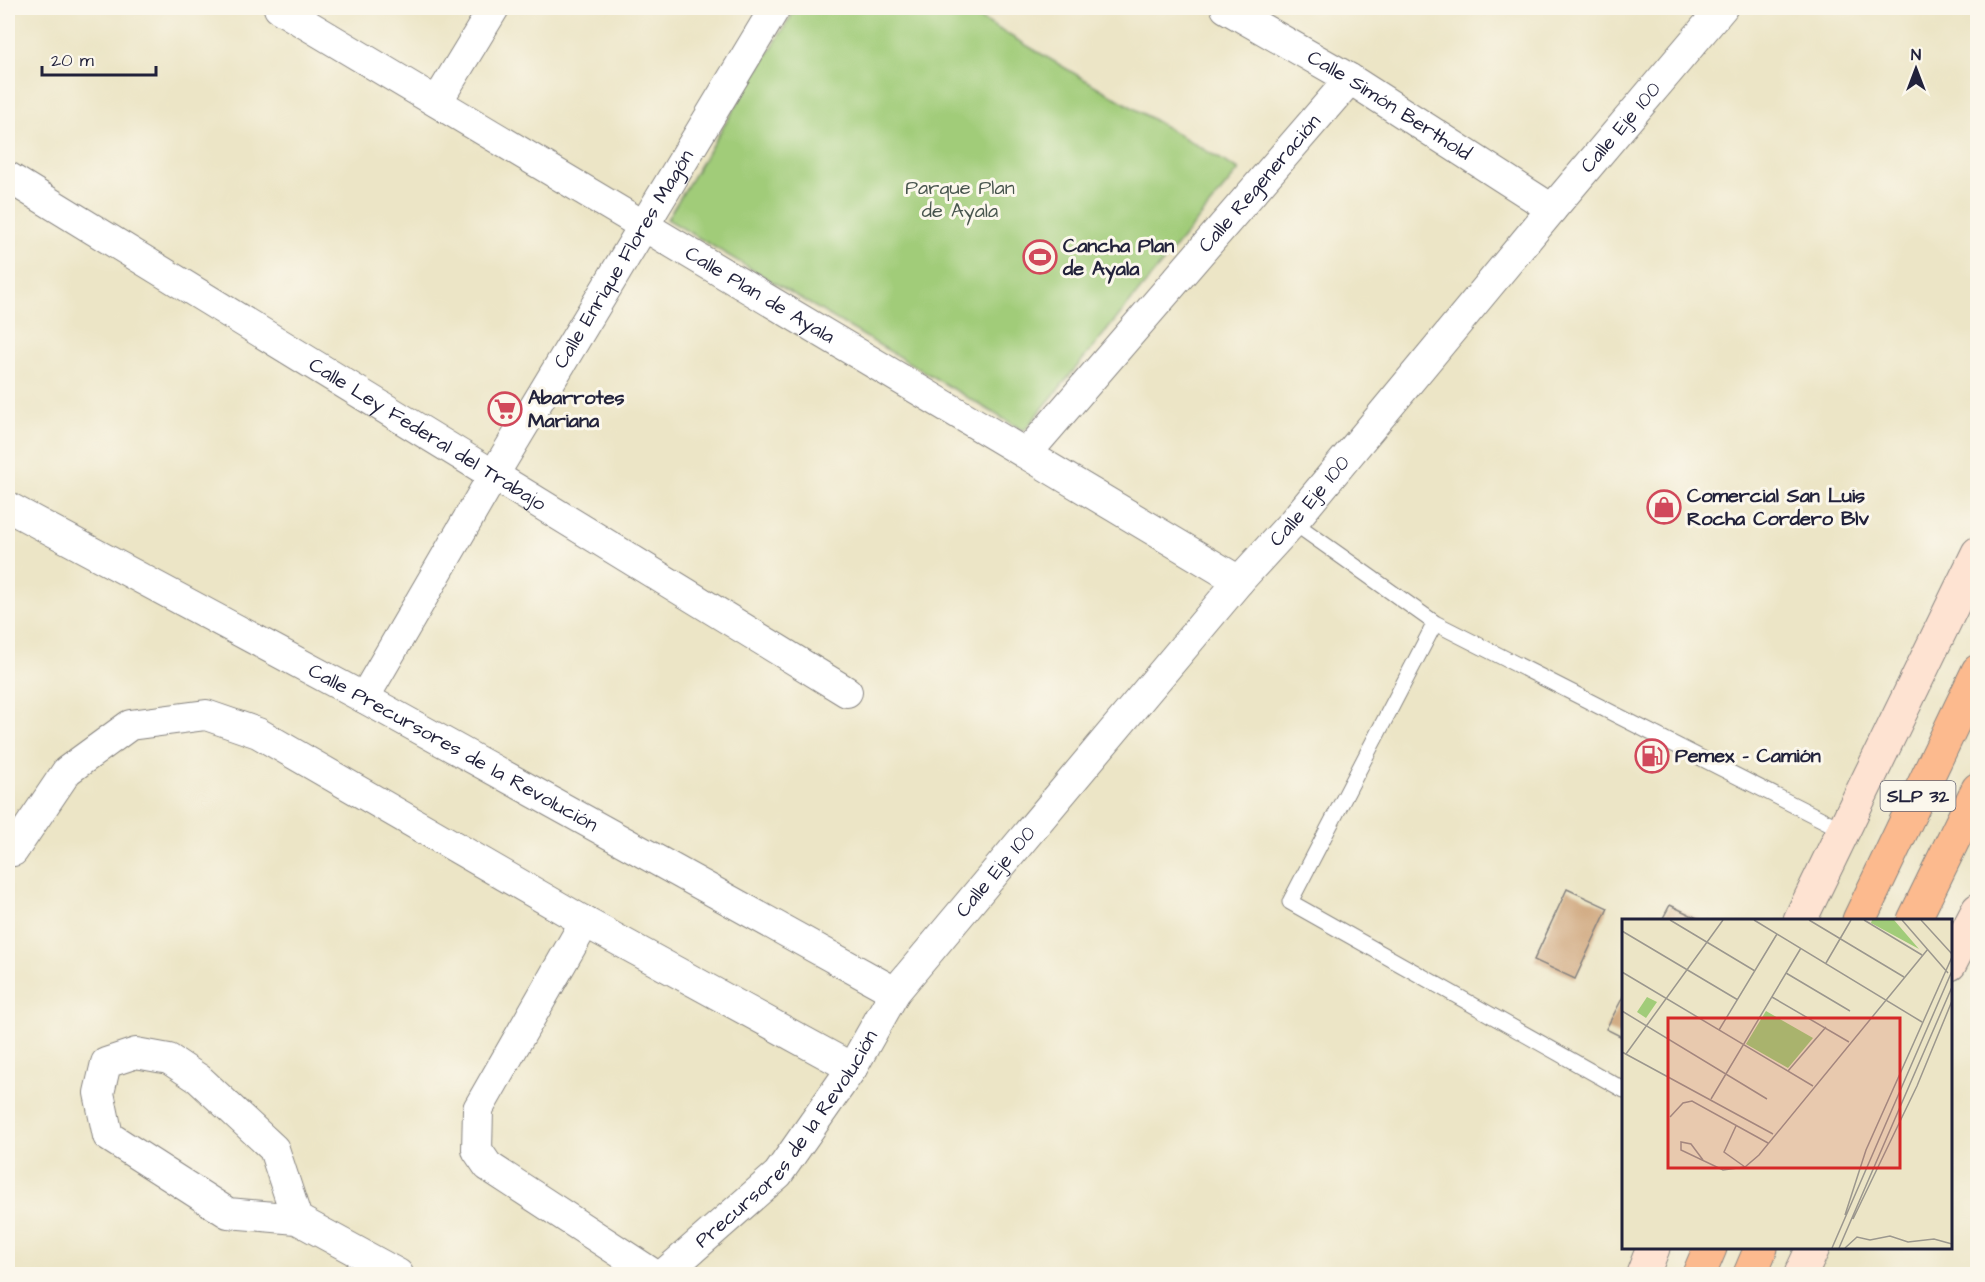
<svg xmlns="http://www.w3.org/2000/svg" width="1985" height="1282" viewBox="0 0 1985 1282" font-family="'Architects Daughter',sans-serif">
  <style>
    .green { fill: #a1cc79; stroke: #62775a; stroke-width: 1.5 }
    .building { fill: #d2ac84 }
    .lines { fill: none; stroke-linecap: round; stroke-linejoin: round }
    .lane-casing { stroke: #878480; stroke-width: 17 }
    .street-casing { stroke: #878480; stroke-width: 32 }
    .secondary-casing { stroke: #878480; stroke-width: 35 }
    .highway-casing { stroke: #878480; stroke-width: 35 }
    .lane { stroke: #fff; stroke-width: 15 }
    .street { stroke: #fff; stroke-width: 30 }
    .secondary { stroke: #fee3d2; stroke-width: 33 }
    .highway { stroke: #fcba8e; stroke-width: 33 }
    .labels { text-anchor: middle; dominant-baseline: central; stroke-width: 6; stroke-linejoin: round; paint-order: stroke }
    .shield { fill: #fbf7ec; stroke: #636270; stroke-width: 1.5 }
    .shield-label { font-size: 18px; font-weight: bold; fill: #22223b }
    .street-label { font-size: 20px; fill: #22223b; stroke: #fbf7ec }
    .park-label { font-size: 20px; fill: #48554e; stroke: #fbf7ec }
    .poi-label { font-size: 20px; font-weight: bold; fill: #22223b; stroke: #fbf7ec; text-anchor: start }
    .inset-road { fill: none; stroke: #9b978e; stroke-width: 1.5 }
    .view { fill: #d62828; fill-opacity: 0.15; stroke: #d62828; stroke-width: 3 }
    .inset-edge { fill: none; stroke: #22223b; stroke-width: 3 }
  </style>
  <rect width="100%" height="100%" fill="#fbf7ec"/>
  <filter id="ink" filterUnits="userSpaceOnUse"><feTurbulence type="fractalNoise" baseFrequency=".0167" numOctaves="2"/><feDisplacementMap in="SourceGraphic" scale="12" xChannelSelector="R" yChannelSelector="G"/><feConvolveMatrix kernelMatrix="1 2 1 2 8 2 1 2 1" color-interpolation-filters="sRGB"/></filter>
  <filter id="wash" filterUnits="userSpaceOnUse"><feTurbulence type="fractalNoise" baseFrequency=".008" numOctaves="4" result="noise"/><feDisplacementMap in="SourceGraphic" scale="24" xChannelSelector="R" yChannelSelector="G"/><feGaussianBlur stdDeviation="1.35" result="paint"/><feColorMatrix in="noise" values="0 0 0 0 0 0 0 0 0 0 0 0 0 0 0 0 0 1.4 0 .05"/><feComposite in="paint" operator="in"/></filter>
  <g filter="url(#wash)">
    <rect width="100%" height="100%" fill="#ece5c6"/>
    <!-- green -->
    <path class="green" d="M796 8H963L1239 170 1024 431 667 219Z"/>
    <g id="blocks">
      <!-- building -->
      <path class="building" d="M1567 889 1608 908 1575 979 1534 960Z
        M1670 905 1701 920H1662Z
        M1624 995V1038L1606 1029Z"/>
    </g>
  </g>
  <g filter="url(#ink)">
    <use href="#blocks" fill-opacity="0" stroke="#878480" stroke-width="1.5"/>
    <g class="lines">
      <!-- lane casing -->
      <g class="lane-casing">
        <path id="lane" d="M1293 522 1435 623 1290 902 1624 1090
          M1435 623 1843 830"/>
      </g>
      <!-- street casing -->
      <g class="street-casing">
        <g id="street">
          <path id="s1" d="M279 8 1239 581"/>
          <path id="s2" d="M1226 8 1350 79 1552 209"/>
          <path d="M437 102 494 8"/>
          <path id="s3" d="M8 177 847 692"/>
          <path id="s4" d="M1027 453 1350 79"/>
          <path id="s5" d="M8 507 364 698 895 992"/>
          <path id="s6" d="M364 698 493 476 775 8"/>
          <path d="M13 851 67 771 130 725 206 715 258 733 585 922 852 1068"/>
          <path d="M585 922 478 1109 477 1150 488 1166 653 1274"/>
          <path d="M297 1219 274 1149 199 1079 169 1059 136 1053 106 1063 99 1093 108 1136 228 1213 297 1219 398 1274"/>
          <path id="s7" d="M664 1274 778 1174 852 1068 895 992 1239 581 1293 522 1552 209 1722 8"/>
        </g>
      </g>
      <!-- secondary casing -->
      <g class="secondary-casing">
        <path id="secondary" d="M1800 920 1978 553
          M1950 964 1978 910
          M1643 1274 1653 1248
          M1801 1274 1813 1248"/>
      </g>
      <!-- highway casing -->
      <g class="highway-casing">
        <path id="highway" d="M1859 920 1978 671
          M1914 920 1978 789
          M1699 1274 1710 1248
          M1750 1274 1761 1248"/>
      </g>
      <!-- lane -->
      <use href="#lane" class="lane"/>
      <!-- street -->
      <use href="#street" class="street"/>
      <!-- secondary -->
      <use href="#secondary" class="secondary"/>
      <!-- highway -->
      <use href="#highway" class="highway"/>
    </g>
  </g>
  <!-- icons -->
  <defs>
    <g id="stadium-ring" transform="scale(1.725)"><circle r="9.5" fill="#fbf7ec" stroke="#d1495b" stroke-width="1.5"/><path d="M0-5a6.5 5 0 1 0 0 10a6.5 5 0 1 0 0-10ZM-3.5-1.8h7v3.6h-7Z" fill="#d1495b"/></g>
    <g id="supermarket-ring" transform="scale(1.725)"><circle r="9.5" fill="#fbf7ec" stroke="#d1495b" stroke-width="1.5"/><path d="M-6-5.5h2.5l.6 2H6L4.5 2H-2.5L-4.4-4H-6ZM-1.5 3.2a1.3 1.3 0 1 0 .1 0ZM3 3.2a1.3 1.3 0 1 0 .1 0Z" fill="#d1495b"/></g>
    <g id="shop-ring" transform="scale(1.725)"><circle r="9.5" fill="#fbf7ec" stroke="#d1495b" stroke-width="1.5"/><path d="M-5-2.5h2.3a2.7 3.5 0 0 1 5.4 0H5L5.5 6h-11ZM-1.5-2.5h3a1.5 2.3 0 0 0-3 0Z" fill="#d1495b"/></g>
    <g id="fuel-ring" transform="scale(1.725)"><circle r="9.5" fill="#fbf7ec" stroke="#d1495b" stroke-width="1.5"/><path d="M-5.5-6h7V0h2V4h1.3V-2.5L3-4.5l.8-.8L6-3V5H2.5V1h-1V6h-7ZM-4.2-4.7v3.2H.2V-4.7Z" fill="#d1495b"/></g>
  </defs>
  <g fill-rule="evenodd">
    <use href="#stadium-ring" x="1040" y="257"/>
    <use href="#supermarket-ring" x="505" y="409"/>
    <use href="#shop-ring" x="1664" y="507"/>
    <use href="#fuel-ring" x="1652" y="756"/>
  </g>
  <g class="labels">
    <!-- shield labels -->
    <rect class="shield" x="1880.5" y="781" width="75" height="30" rx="4.5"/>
    <g class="shield-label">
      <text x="1918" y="796">SLP 32</text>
    </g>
    <!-- street labels -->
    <g class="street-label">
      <text stroke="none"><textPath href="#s2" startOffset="190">Calle Simón Berthold</textPath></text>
      <text stroke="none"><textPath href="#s7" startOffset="1497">Calle Eje 100</textPath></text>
      <text stroke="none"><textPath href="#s4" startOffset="356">Calle Regeneración</textPath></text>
      <text stroke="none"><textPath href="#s6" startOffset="510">Calle Enrique Flores Magón</textPath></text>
      <text stroke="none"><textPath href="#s1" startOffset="560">Calle Plan de Ayala</textPath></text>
      <text stroke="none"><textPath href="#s3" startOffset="492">Calle Ley Federal del Trabajo</textPath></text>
      <text stroke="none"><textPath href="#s7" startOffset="1011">Calle Eje 100</textPath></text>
      <text stroke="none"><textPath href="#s5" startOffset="506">Calle Precursores de la Revolución</textPath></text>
      <text stroke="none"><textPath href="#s7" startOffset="525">Calle Eje 100</textPath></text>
      <text stroke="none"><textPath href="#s7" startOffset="184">Precursores de la Revolución</textPath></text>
    </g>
    <!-- park labels -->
    <g class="park-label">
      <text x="960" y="188">Parque Plan<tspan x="960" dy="23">de Ayala</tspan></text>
    </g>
    <!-- poi labels -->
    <g class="poi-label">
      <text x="1063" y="246">Cancha Plan<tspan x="1063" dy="23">de Ayala</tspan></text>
      <text x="528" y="398">Abarrotes<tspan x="528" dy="23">Mariana</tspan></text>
      <text x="1687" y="496">Comercial San Luis<tspan x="1687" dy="23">Rocha Cordero Blv</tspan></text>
      <text x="1675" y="756">Pemex - Camión</text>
    </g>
  </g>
  <!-- overview -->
  <g transform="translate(1622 919)">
    <rect width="330" height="330" fill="#ece5c6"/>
    <path d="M250 1H272L297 30 249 4ZM25 78 35 83 24 99 15 93ZM144 92 191 119 166 149 124 125Z" fill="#a1cc79"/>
    <path class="inset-road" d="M48 1 133 52M132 1 300 103M187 1 282 58M242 1 300 36M280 1 326 54M299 1 330 35M0 12 116 81M204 44 229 1M0 53 191 167M164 54 228 92M150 78 227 123M0 92 145 180M97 111 155 15M0 133 151 215M4 135 101 1M166 152 204 108M89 180 179 29M48 198 61 184 70 182 146 224M114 207 102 233 123 248M81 241 69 225 59 223V231L101 251 123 248 137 236 306 30M223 296 244 231 330 38M231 300 295 167 330 82M210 329 330 52M217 329 330 68M223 329 235 318 248 321 268 317 286 323 312 320 330 325"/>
    <path class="view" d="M46 99H278V249H46Z"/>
    <rect width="330" height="330" class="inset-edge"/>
  </g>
  <!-- margin -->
  <rect width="1985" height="1282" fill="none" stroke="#fbf7ec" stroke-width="30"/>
  <!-- north arrow -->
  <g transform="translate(1916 69)" stroke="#fbf7ec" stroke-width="4.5" paint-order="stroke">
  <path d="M0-4.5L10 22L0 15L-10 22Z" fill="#22223b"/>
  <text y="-9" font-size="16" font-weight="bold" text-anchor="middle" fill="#22223b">N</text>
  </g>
  <!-- scale -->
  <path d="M42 66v9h114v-9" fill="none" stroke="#22223b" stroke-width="3"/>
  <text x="51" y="66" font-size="18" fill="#22223b" stroke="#fbf7ec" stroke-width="4.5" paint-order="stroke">20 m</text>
</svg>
